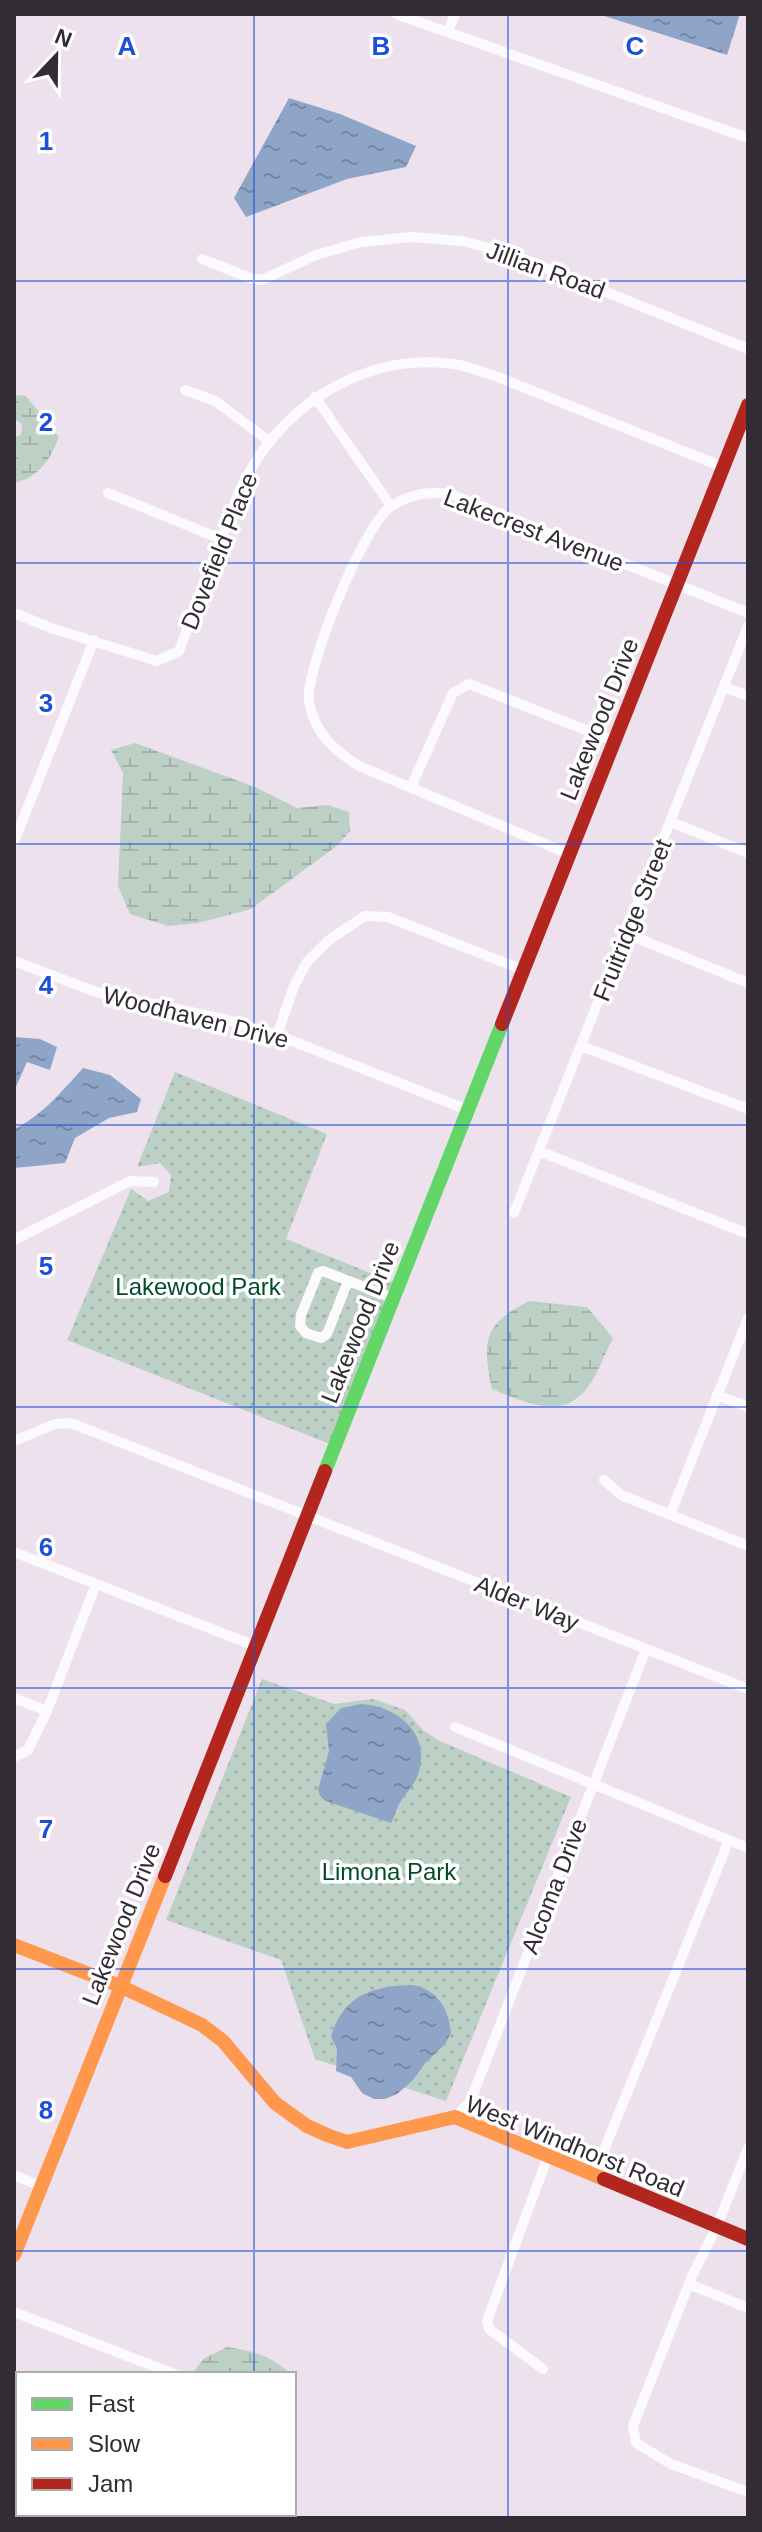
<svg xmlns="http://www.w3.org/2000/svg" width="762" height="2532" viewBox="0 0 762 2532" font-family="Helvetica,sans-serif">
  <style>
    .wetland { fill: url(#wetland-marsh) }
    .park { fill: url(#park-dots) }
    .water { fill: url(#water-ripples) }
    .lines { fill: none; stroke-linecap: round; stroke-linejoin: round }
    .street { stroke: #fcfafc; stroke-width: 10 }
    .fast { stroke: #63d668; stroke-width: 14 }
    .slow { stroke: #ff974d; stroke-width: 14 }
    .jam { stroke: #b3261e; stroke-width: 14 }
    .grid { fill: none; stroke: #1d4ed8; stroke-width: 2; stroke-opacity: 0.55 }
    .labels { text-anchor: middle; dominant-baseline: central; stroke-width: 7; stroke-linejoin: round; paint-order: stroke }
    .street-label { font-size: 24px; fill: #332c34; stroke: #fff }
    .park-label { font-size: 24px; fill: #004c2b; stroke: #fff }
    .grid-label { font-size: 26px; text-anchor: middle; font-weight: bold; fill: #1d4ed8; stroke: #fff; stroke-width: 7; stroke-linejoin: round; paint-order: stroke }
  </style>
  <defs>
    <pattern id="wetland-marsh" width="20" height="14" patternUnits="userSpaceOnUse" patternTransform="scale(2)"><rect width="20" height="14" fill="#bdd0c6"/><path d="M1 5h8M5 5V1M11 12h8M15 12V8" fill="none" stroke="#a3b3ab"/></pattern>
    <pattern id="park-dots" width="8" height="8" patternUnits="userSpaceOnUse" patternTransform="scale(2)"><rect width="8" height="8" fill="#bdd0c6"/><path d="M2 2h.1M6 6h.1" fill="none" stroke="#a3b3ab" stroke-width="1.8" stroke-linecap="round"/></pattern>
    <pattern id="water-ripples" width="26" height="14" patternUnits="userSpaceOnUse" patternTransform="scale(2)"><rect width="26" height="14" fill="#8ea5c8"/><path d="M2 4q2-2 4 0t4 0M15 11q2-2 4 0t4 0" fill="none" stroke="#7587a3"/></pattern>
  </defs>
  <rect width="100%" height="100%" fill="#ece1ed"/>
  <!-- wetland -->
  <path class="wetland" d="M14 395 26 396 59 437C51 458 39 478 14 483V437L21 435 22 424 14 419Z
    M135 743 255 787 297 808 328 805 349 812 350 831 338 845 251 909 198 923 168 926 130 914 118 886 123 773 111 750Z
    M529 1301 587 1307 613 1338C605 1353 599 1371 590 1384 565 1422 527 1403 492 1389 482 1341 483 1324 529 1301Z
    M227 2347C252 2351 271 2355 290 2374H192L203 2359Z"/>
  <!-- park -->
  <path class="park" d="M175 1072 327 1134 286 1239 395 1283 330 1444 67 1340 131 1189 148 1201 169 1192 171 1175 160 1163 137 1167Z
    M262 1679 334 1704 373 1699 405 1710 424 1731 440 1741 571 1797 446 2101 315 2059 281 1960 166 1920Z"/>
  <!-- water -->
  <path class="water" d="M598 14H740L727 55Z
    M289 98 340 114 416 146 406 167 347 179 246 217 234 198Z
    M14 1037 40 1039 57 1047 50 1070 27 1062 14 1091Z
    M83 1068 110 1075 141 1099 137 1112 109 1118 75 1138 65 1163 14 1168V1129C42 1116 63 1090 83 1068Z
    M361 1704C395 1706 428 1730 420 1768 417 1784 405 1793 398 1806 395 1812 394 1818 391 1823L326 1801 320 1796 318 1790 329 1751 326 1724 341 1708Z
    M412 1985C437 1989 449 2009 451 2033L445 2044 426 2062 413 2080 397 2094 385 2099H374L362 2093 351 2077 336 2071 337 2049 331 2036C344 1995 372 1986 412 1985Z"/>
  <g class="lines">
    <!-- street -->
    <path class="street" d="M396 14 748 138
      M448 32 455 14
      M202 259 250 278 262 280 316 255 361 242 411 237 462 241 506 252 748 349
      M185 390 215 401 269 441
      M315 397 391 506
      M108 493 221 539
      M14 613 54 629 157 661 179 651C194 611 209 571 224 531 231 514 236 496 245 480 285 403 366 352 454 364 466 366 478 371 490 374L723 467
      M724 687 748 696
      M411 787 453 693 469 684 614 741
      M671 822 748 853
      M14 842 94 640
      M569 854 359 766C334 750 314 733 309 701 305 669 363 527 390 507 409 494 432 490 453 495L748 613
      M627 934 748 983
      M14 961 96 992 224 1019 277 1035 468 1110
      M277 1035 294 986 307 962 329 940 365 916 388 917 523 970
      M581 1046 748 1109
      M539 1151 748 1234
      M514 1213 748 626
      M14 1240 130 1181 154 1182
      M348 1281 327 1334 321 1338 306 1333 300 1326 301 1315 318 1273 323 1271 393 1298
      M717 1395 748 1407
      M14 1441 55 1424 71 1423 748 1689
      M604 1480 621 1495 748 1546
      M670 1515 748 1318
      M14 1552 255 1646
      M14 1698 47 1711
      M455 1727 748 1848
      M14 1757 28 1750 47 1711 96 1584
      M455 2117 470 2102 646 1649
      M748 2148 717 2226 692 2276 633 2426 636 2443 671 2464 748 2492
      M14 2175 40 2186
      M594 2175 729 1840
      M689 2284 748 2308
      M14 2312 174 2374
      M543 2369 489 2329 487 2321 548 2156
      M14 2449 18 2451
      M137 2514 141 2518"/>
    <!-- fast -->
    <path class="fast" d="M325 1471 502 1024"/>
    <!-- slow -->
    <path class="slow" d="M14 1945 120 1986 202 2025 223 2041 275 2103 307 2126 327 2135 347 2142 455 2117 604 2179
      M14 2255 165 1876"/>
    <!-- jam -->
    <path class="jam" d="M502 1024 748 405
      M165 1876 325 1471
      M604 2179 748 2239"/>
  </g>
  <!-- grid -->
  <path class="grid" d="M254 14V2374M508 14V2518M14 281H748M14 563H748M14 844H748M14 1125H748M14 1407H748M14 1688H748M14 1969H748M14 2251H748M254 2514V2518"/>
  <g class="labels">
    <!-- street labels -->
    <g class="street-label">
      <text transform="translate(546 270) rotate(20)">Jillian Road</text>
      <text transform="translate(534 530) rotate(21)">Lakecrest Avenue</text>
      <text transform="translate(219 551) rotate(-68)">Dovefield Place</text>
      <text transform="translate(599 719) rotate(-68)">Lakewood Drive</text>
      <text transform="translate(632 920) rotate(-68)">Fruitridge Street</text>
      <text transform="translate(196 1017) rotate(14)">Woodhaven Drive</text>
      <text transform="translate(360 1322) rotate(-68)">Lakewood Drive</text>
      <text transform="translate(527 1603) rotate(22)">Alder Way</text>
      <text transform="translate(554 1886) rotate(-69)">Alcoma Drive</text>
      <text transform="translate(121 1924) rotate(-68)">Lakewood Drive</text>
      <text transform="translate(575 2146) rotate(22)">West Windhorst Road</text>
    </g>
    <!-- park labels -->
    <g class="park-label">
      <text x="198" y="1286">Lakewood Park</text>
      <text x="389" y="1871">Limona Park</text>
    </g>
  </g>
  <g class="grid-label">
    <text x="127" y="55">A</text>
    <text x="381" y="55">B</text>
    <text x="635" y="55">C</text>
    <text x="46" y="150">1</text>
    <text x="46" y="431">2</text>
    <text x="46" y="712">3</text>
    <text x="46" y="994">4</text>
    <text x="46" y="1275">5</text>
    <text x="46" y="1556">6</text>
    <text x="46" y="1838">7</text>
    <text x="46" y="2119">8</text>
  </g>
  <!-- border -->
  <rect width="762" height="2532" fill="none" stroke="#332c34" stroke-width="32"/>
  <!-- legend -->
  <rect x="16" y="2372" width="280" height="144" fill="#ffffff" stroke="#adabae" stroke-width="2"/>
  <rect x="32" y="2398" width="40" height="12" fill="#63d668" stroke="#adabae" stroke-width="2"/>
  <text x="88" y="2412" font-size="24" fill="#332c34">Fast</text>
  <rect x="32" y="2438" width="40" height="12" fill="#ff974d" stroke="#adabae" stroke-width="2"/>
  <text x="88" y="2452" font-size="24" fill="#332c34">Slow</text>
  <rect x="32" y="2478" width="40" height="12" fill="#b3261e" stroke="#adabae" stroke-width="2"/>
  <text x="88" y="2492" font-size="24" fill="#332c34">Jam</text>
  <!-- north arrow -->
  <g transform="translate(56 56) rotate(22)" stroke="#ffffff" stroke-width="6" paint-order="stroke">
  <path d="M0-6L14 30L0 20L-14 30Z" fill="#332c34"/>
  <text y="-12" font-size="22" font-weight="bold" text-anchor="middle" fill="#332c34">N</text>
  </g>
</svg>
